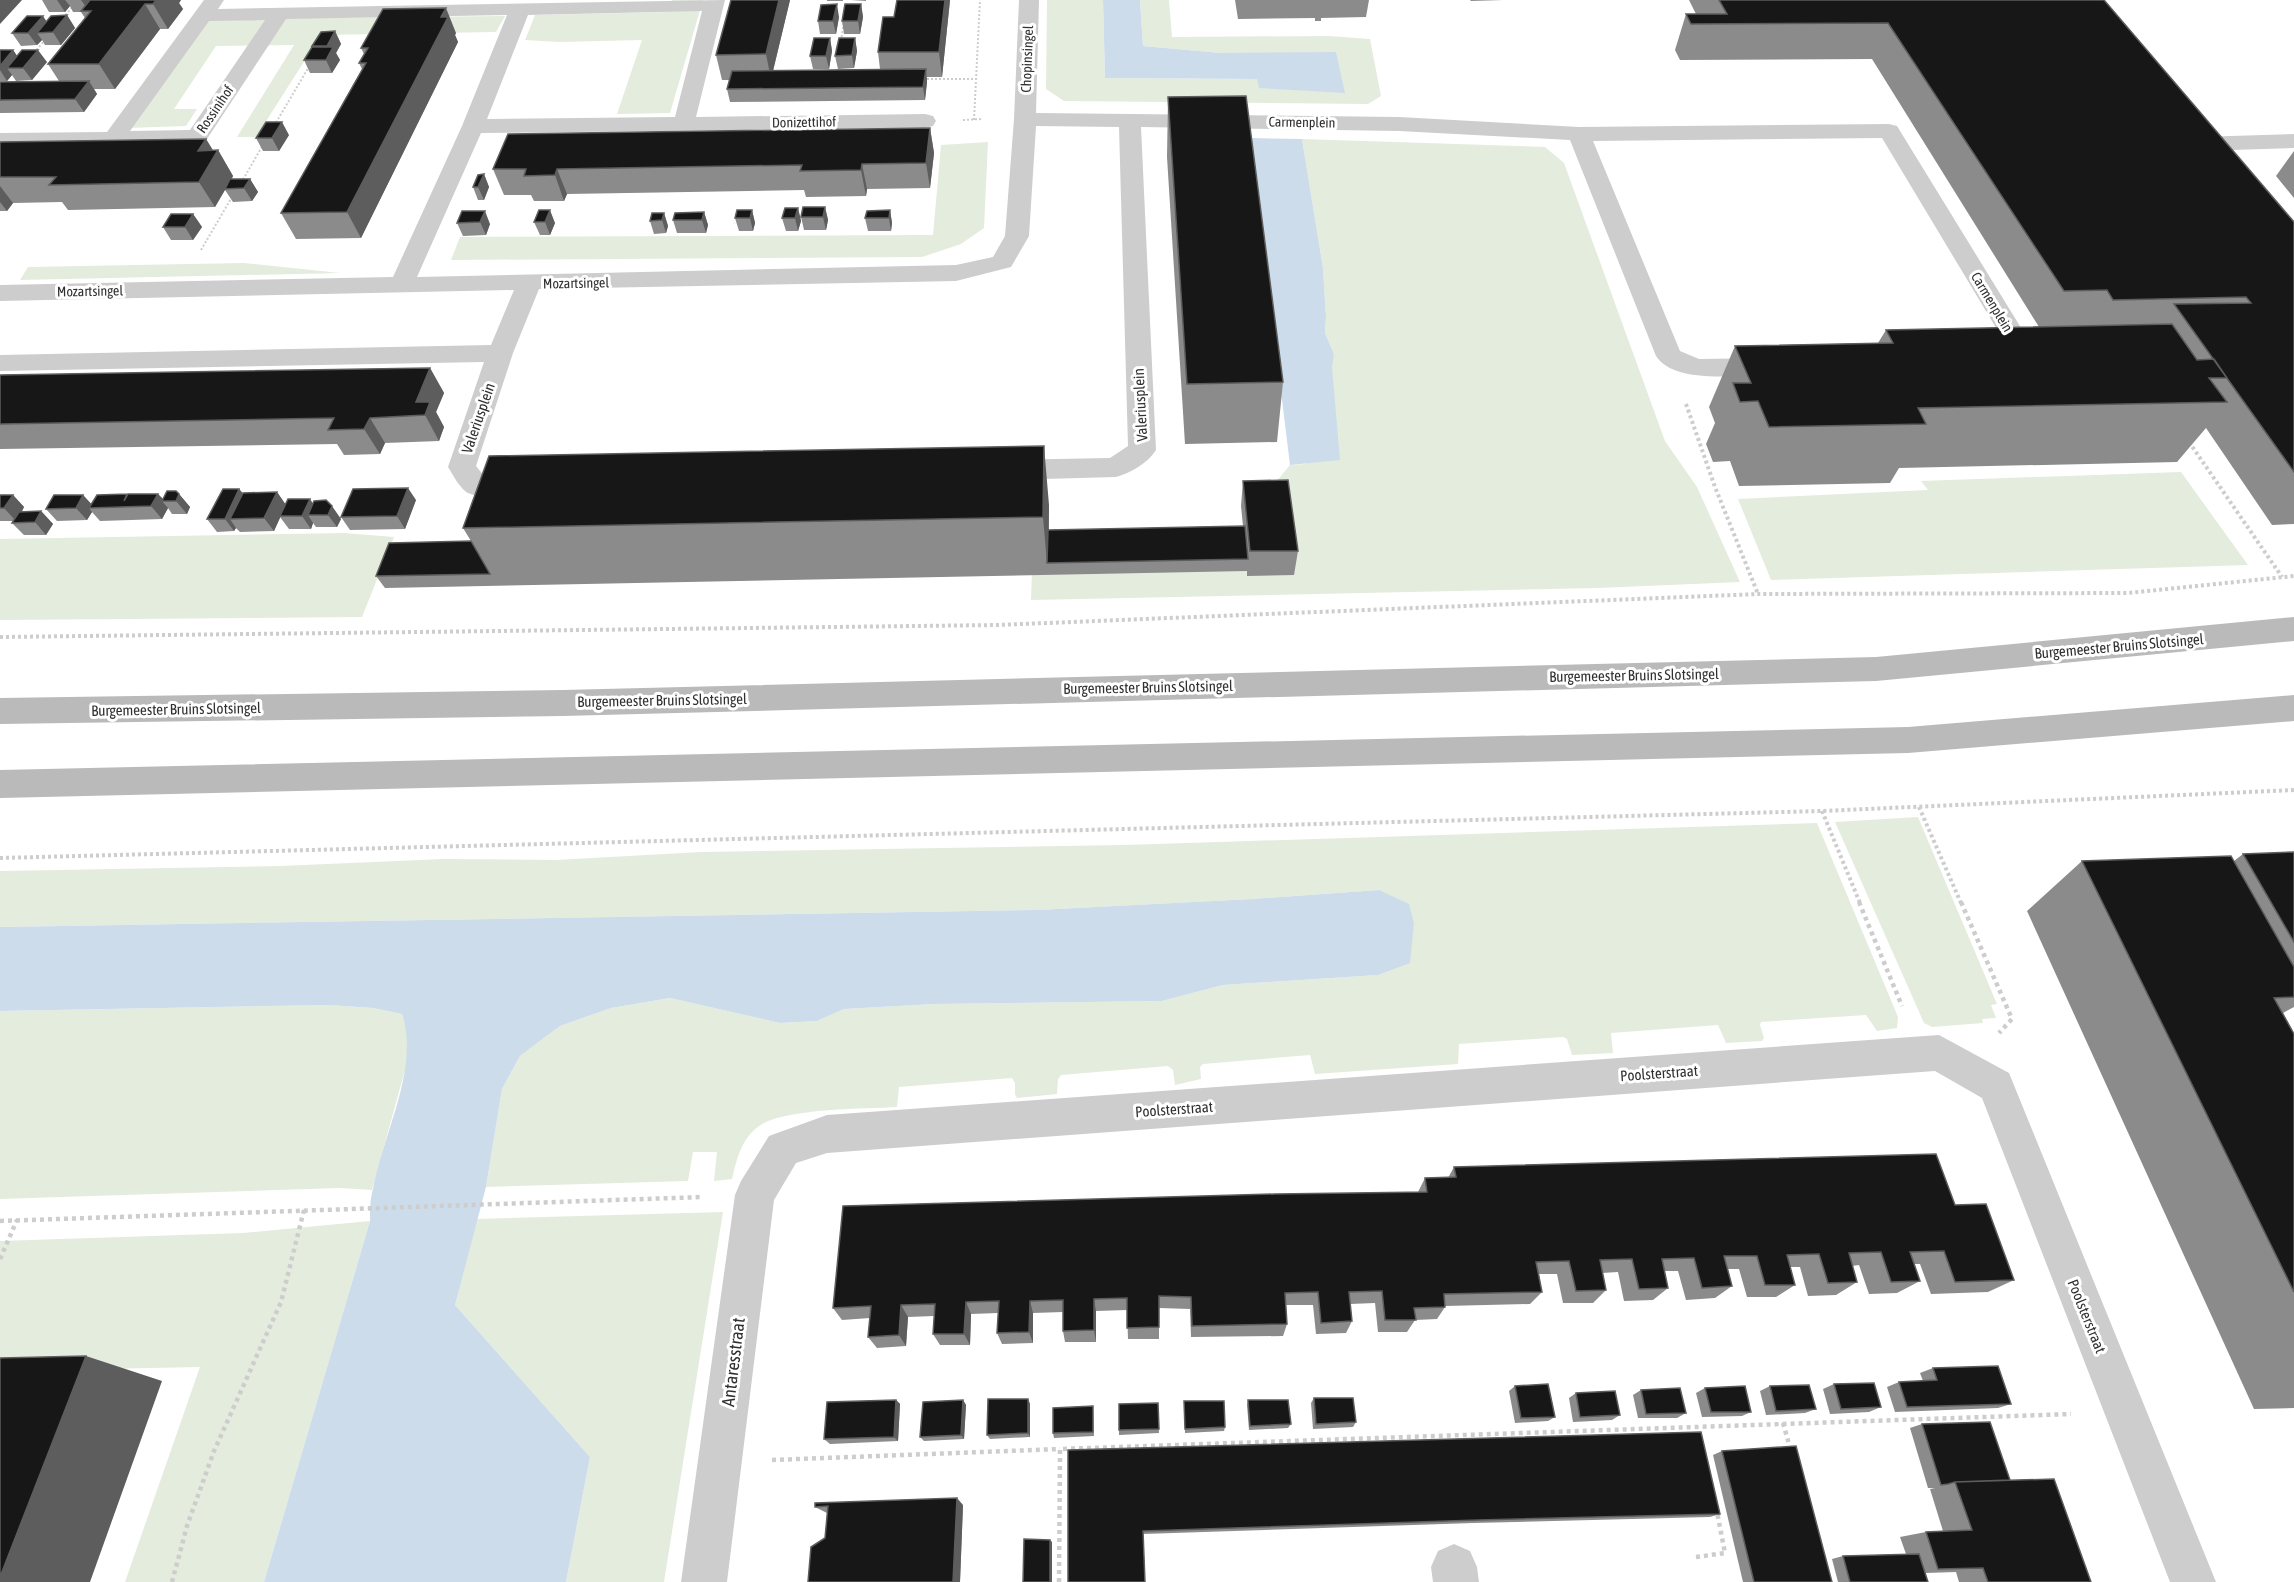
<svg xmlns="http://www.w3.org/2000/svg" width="2294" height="1582" viewBox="0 0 2294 1582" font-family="'Asap Condensed',sans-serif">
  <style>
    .green { fill: #e4ecde }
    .water { fill: #ccdceb }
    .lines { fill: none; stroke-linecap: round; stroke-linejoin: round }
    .path-far2 { stroke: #cdcdcd; stroke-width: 2; stroke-dasharray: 2 2; stroke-linecap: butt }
    .path-far1 { stroke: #cdcdcd; stroke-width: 4; stroke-dasharray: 3 3; stroke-linecap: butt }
    .path { stroke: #cdcdcd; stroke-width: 4.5; stroke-dasharray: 4 4; stroke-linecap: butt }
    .street { fill: #cdcdcd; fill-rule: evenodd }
    .secondary { fill: #bababa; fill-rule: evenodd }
    .wall { fill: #8b8b8b }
    .shaded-wall { fill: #5d5d5d }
    .building { fill: #171717; stroke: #5d5d5d; stroke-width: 1.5 }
    .labels { text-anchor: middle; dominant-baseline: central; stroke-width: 6; stroke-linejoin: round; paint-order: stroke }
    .far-street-label { font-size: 14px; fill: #303030; stroke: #fff }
    .street-label { font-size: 15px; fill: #303030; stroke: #fff }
    .near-street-label { font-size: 18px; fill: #303030; stroke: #fff }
  </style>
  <rect width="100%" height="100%" fill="#fff"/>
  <!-- green -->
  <path class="green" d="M672 0H703L670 113 617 114 642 40 559 42 525 40 535 15 668 12Z
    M1047 0H1103L1105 78 1258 79 1345 92 1221 53 1143 46 1140 0H1169L1172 37 1329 36 1370 39 1381 96 1368 104 1064 101 1046 89Z
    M505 16 496 32 321 35 256 137H237L294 45 216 46 174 109H197L186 126 127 128 205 19Z
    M1302 139 1545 147 1564 163 1665 441 1697 487 1740 582 1598 588 1031 600 1032 570 1276 564 1267 493 1290 465 1305 464 1334 354 1325 333 1326 317 1323 268Z
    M988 142 984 228 961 244 922 257 451 260 460 237 933 235 941 145Z
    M244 263 340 273 20 280 28 267Z
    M2181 472 2248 565 1771 580 1738 499 1928 490 1921 481Z
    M344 533 394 537 362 617 0 620V539Z
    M1918 817 1997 1004 1991 1005 1996 1018 1982 1019 1983 1023 1932 1027 1924 1023 1835 822Z
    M1817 823 1898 1017 1897 1028 1877 1031 1866 1015 1761 1022 1760 1025 1764 1038 1762 1041 1726 1043 1718 1025 1611 1033 1613 1053 1572 1055 1567 1039 1563 1037 1459 1044 1458 1064 1315 1074 1310 1055 1203 1064 1200 1067 1201 1079 1175 1085 1173 1070 1168 1066 1061 1075 1058 1079 1057 1094 1017 1098 1015 1094V1083L1012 1078 899 1087 897 1107C864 1109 784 1108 759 1126 741 1139 737 1159 732 1179L714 1181 717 1152H693L688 1181 486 1187 502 1089 520 1056 560 1026 611 1008 670 998 780 1023 817 1021 844 1009 935 1004 1162 1001 1223 985 1378 975 1379 890 1252 899 1037 910 0 927V871L280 866 444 859 556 860 701 852 1125 845Z
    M329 1005 373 1008 402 1014 407 1030 408 1059 372 1190 339 1188 0 1199V1011Z
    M723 1212 664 1582H566L590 1457 455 1305 476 1219Z
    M370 1221 264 1582H125L200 1367 0 1371V1241L243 1233Z"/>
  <!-- water -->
  <path class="water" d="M1103 0H1140L1143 46 1221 53 1336 52 1345 93 1259 88 1257 79 1105 78Z
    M1250 138 1302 139 1323 268 1326 317 1325 333 1334 354 1332 367 1340 460 1290 465Z
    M1379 890 1409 904 1414 923 1410 963 1378 975 1223 985 1162 1001 935 1004 844 1009 817 1021 780 1023 670 998 611 1008 560 1026 520 1056 502 1089 486 1187 455 1305 590 1457 566 1582H264L370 1221C370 1210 370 1199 373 1189 383 1134 420 1068 402 1014L373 1008 329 1005 0 1011V927L1037 910 1252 899Z"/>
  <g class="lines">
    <!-- path-far2 -->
    <path class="path-far2" d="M63 18 78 0
      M841 41 844 21
      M34 53 45 40
      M923 79H976
      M963 120 982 119
      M974 120 980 0
      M274 126 310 65
      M241 183 263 145
      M201 250 232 197"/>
    <!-- path-far1 -->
    <path class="path-far1" d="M1686 404 1715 487 1758 594
      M2189 442 2282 577
      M0 637 998 625 1758 594 2128 593 2294 576
      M1919 807 1961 903
      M1822 811 1860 903
      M0 858 1822 811 2294 790"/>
    <!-- path -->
    <path class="path" d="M1859 902 1902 1006
      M1961 902 2012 1019 1999 1033
      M0 1221 703 1197
      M0 1259 17 1220
      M1783 1423 1791 1451
      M772 1460 1060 1449
      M1696 1557 1725 1553 1717 1512
      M172 1582 187 1526 214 1451 281 1302 304 1210
      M1059 1582 1060 1449 2071 1414"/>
    <!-- street -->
    <path class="street" d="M204 0H224L218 9 725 0 696 117 925 114 933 116 936 121 933 126 925 128 481 133 417 277 956 265 993 257 1005 236 1014 119 1019 0H1039L1036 113 1399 117 1579 127 1889 124 1897 126 2034 349C2026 362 2010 369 1996 365L1992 359 1996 353 2007 346 1882 138 1593 141 1680 351 1699 359 1770 358 1779 360 1783 366 1779 372 1770 374C1740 375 1675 385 1656 356L1570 140 1399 131 1141 127 1156 450C1148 463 1130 473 1116 477L1003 480 993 477 989 470 993 463 1003 460 1110 458 1128 446 1119 127 1036 126 1029 236 1011 267 956 281 539 289 513 353 476 466 484 476 522 475 532 478 536 485 532 492C519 496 474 500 465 491 458 485 453 475 448 467L484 362 0 371V355L491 345 514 290 0 301V285L393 277 462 126 507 15 286 19 205 142 0 147V133L107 132ZM702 11 675 117 487 119 528 15ZM265 20 190 130 130 131 209 21Z
      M2294 134V148L2198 151 2190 149 2187 144 2190 139 2198 137Z
      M1939 1035 2009 1073 2216 1582H2170L1982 1098 1935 1071 827 1153 796 1163 774 1200 727 1582H681L735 1195 741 1181 769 1136 827 1115Z
      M1454 1544 1470 1551 1477 1567 1479 1582H1433L1431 1567 1438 1551Z"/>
    <!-- secondary -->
    <path class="secondary" d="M2294 617V641L1876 681 563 716 0 724V698L563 690 1876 657Z
      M2294 695V721L1908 753 0 798V770L1908 727Z"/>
  </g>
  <!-- wall -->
  <path class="wall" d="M42 0H181L179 3 183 9 168 29H160L115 89H94L97 94 84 112 0 113V82L59 81 48 64 85 18 81 12H73L70 6 65 12H49Z
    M731 0H790L773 71 880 69 878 52 894 17 897 0H950L942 77H927V82L925 100 730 102 727 89 729 80H722L716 55Z
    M827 0H843V1H827Z
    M851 0H866V1Z
    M1235 0H1369L1366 17 1321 18V21H1315V18L1238 19Z
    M1470 0H1503L1471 1Z
    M1689 0H2104L2294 222V524L2272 525 2206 428 2177 462 1899 468 1890 483 1739 486 1730 461 1713 462 1706 444 1715 423 1709 407 1735 346 1878 343 1886 330 2039 327 1872 59 1680 60 1675 50 1686 14H1696Z
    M861 4 863 17 860 34H844L842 21Z
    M67 15 75 28 61 45H45L42 40 37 45 21 46 12 33Z
    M839 17 836 34H820L818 21Z
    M335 31 341 44 336 53 340 60 332 73H310L304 60 313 47 312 46Z
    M456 33 455 35 458 42 361 238 296 239 281 213 362 69 359 63 364 54 361 48Z
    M830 38 832 51 829 69H813L810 56Z
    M855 38 857 51 854 68 838 69 835 56Z
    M0 50H13L17 56 47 62 32 80 16 81 12 75 7 81H0Z
    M1168 97 1283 382 1277 442 1185 444 1167 157Z
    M930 128 934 153 930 188 867 189 866 196 806 197 804 190 567 194 564 201H534L531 195H504L493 169Z
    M289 135 279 151H263L256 138Z
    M206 139 213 151 218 150 233 176 232 179H250L258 192 252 201 233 202 225 190 215 207 68 210 62 202 13 203 7 211H0V142Z
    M2294 151V198L2276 176Z
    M484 174 489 187 484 200H478L473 187Z
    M825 207 828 220 826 230H804L801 217Z
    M798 208 801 221 798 231H786L782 218Z
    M752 210 755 223 753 231H739L735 218Z
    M890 210 892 223 891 231H868L865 218Z
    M462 211 490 224 486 235 463 236 457 223Z
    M704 212 708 225 706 233H677L673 220Z
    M664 213 668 226 666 233 654 234 650 221Z
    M193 214 202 227 193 240H171L163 227Z
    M534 222 555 223 550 235H540Z
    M430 368 444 393 436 412 444 427 439 441 385 443 380 454 344 455 337 444 0 449V375Z
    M1243 481 1298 551 1294 575 1247 576V571L385 588 376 576 471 541 463 528 1049 505V530L1243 526 1241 506Z
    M239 489 243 493 277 492 285 504H313L341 519 337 527H316L313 523 311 529H289L280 517 274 531 240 532 236 528 234 531 217 532 207 519Z
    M158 494 163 499 179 494 190 507 187 514H172L168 508 162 519 100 521 92 512 87 520 57 521 46 509 83 495 91 504 127 495Z
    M0 495H13L24 507 22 512 41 511 53 524 46 535H24L12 523 13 521H0Z
    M416 500 405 529 350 530 341 517Z
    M2294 852V1007L2283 1013 2294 1034V1408L2254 1409 2027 911 2082 861H2234L2243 854Z
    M1454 1167 1955 1205 2014 1280 1988 1292 1931 1294 1920 1264H1914L1920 1281 1897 1293 1869 1294 1859 1265 1852 1266 1857 1282 1836 1295 1808 1296 1800 1267H1790L1795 1285 1776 1297H1747L1739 1269H1728L1732 1286 1715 1298 1686 1300 1678 1271H1664L1668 1288 1653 1300 1624 1301 1618 1272 1602 1273 1606 1290 1593 1303H1563L1557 1274H1539L1542 1292 1530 1304 1445 1306V1307L1437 1319 1415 1320 1407 1332H1378L1375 1303 1350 1304 1352 1321 1346 1333 1316 1334 1313 1305H1286L1287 1324 1283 1336 1191 1337 1190 1309 1159 1308V1339H1128L1127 1310 1096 1311V1342H1065L1063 1331V1312L1033 1313V1343L1002 1344 997 1333 998 1313 971 1314 970 1345H940L933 1334 934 1316 908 1317 906 1346 877 1348 868 1337 870 1318 842 1320 833 1308 1418 1192 1425 1178H1448Z
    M1933 1368 2011 1404 1998 1408 1895 1412 1887 1387 1899 1382 1923 1381 1920 1373Z
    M1834 1384 1881 1407 1869 1412 1830 1414 1823 1389Z
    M1515 1386 1555 1417 1548 1421 1515 1423 1509 1391Z
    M1770 1386 1816 1409 1805 1413 1766 1415 1760 1391Z
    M1705 1388 1751 1412 1742 1416 1702 1417 1696 1393Z
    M1641 1390 1686 1413 1677 1418H1638L1633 1395Z
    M1576 1393 1620 1415 1612 1420 1573 1422 1569 1398Z
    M1314 1398 1356 1422 1353 1427 1313 1429 1311 1403Z
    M1028 1399 1030 1404V1437L990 1439 987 1435Z
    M896 1400 900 1404 898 1441 830 1444 824 1439Z
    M963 1400 966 1405 964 1439 924 1441 920 1437Z
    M1248 1400 1291 1424 1288 1428 1249 1430 1247 1405Z
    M1184 1401 1225 1427 1224 1431 1185 1433Z
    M1158 1403 1159 1433 1119 1435V1430Z
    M1093 1406 1094 1436 1054 1438 1053 1433Z
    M1922 1424 2010 1480 2091 1582H1959L1956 1572 1925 1573 1928 1582H1838L1832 1559 1843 1556 1906 1554 1900 1537 1926 1532 1943 1531 1930 1489 1935 1488H1928L1910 1428Z
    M1068 1450 1720 1514 1710 1517 1473 1523 1143 1534Z
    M1722 1451 1832 1582H1743L1713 1455Z
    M815 1503 963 1505 960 1582H808L825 1538 827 1513 815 1507Z"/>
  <!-- shaded-wall -->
  <path class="shaded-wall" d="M0 0H22L0 24Z
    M57 0H65L70 6 65 12Z
    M81 0H98L89 11Z
    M156 0H181L179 3 183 9 168 29 153 4Z
    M779 0H790L771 79 766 54Z
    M945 0H950L942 77 939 52Z
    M145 4 160 29 115 89 99 64Z
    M837 4 839 17 836 34 833 21Z
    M861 4 863 17 860 34 858 21Z
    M446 8 456 33 455 35 458 42 361 238 347 212Z
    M67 15 75 28 61 45 53 32Z
    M43 16 51 28 37 33 42 40 37 45 28 33Z
    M335 31 341 44 336 53 340 60 332 73 326 60 330 53 327 46Z
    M830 38 832 51 829 69 826 56Z
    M855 38 857 51 854 68 852 55Z
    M13 50 22 63 7 68 12 75 7 81 0 70V66Z
    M38 50 47 62 32 80 23 68Z
    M926 69 927 82 925 100 923 87Z
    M89 81 97 94 84 112 75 99Z
    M282 122 289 135 279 151 272 138Z
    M930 128 934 153 930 188 926 163Z
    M206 139 216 155 218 150 233 176 215 207 199 182 198 151Z
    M862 164 867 189 866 196 861 170Z
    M557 169 567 194 564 201 555 175Z
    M484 174 489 187 484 200 478 187Z
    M250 179 258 192 252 201 244 188Z
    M0 186 13 203 7 211 0 202Z
    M825 207 828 220 826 230 823 217Z
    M798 208 801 221 798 231 795 218Z
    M550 210 555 223 550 235 545 222Z
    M752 210 755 223 753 231 750 218Z
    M890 210 892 223 891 231 889 218Z
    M485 211 490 224 486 235 480 222Z
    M704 212 708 225 706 233 702 220Z
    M664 213 668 226 666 233 662 220Z
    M193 214 202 227 193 240 185 227Z
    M430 368 444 393 436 412 444 427 439 441 425 415 416 402Z
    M370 418 385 443 380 454 364 429Z
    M1044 446 1049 505 1048 563H1047L1043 517Z
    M408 488 416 500 405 529 397 516Z
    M239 489 249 502 230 519 236 528 234 531 225 519Z
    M277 492 286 505 274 531 264 518Z
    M158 494 165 501H162L168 508 162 519 151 506Z
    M179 494 190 507 187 514 176 501Z
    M13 495 24 507 16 521 4 508Z
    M83 495 95 508H89L92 512 87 520 76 508Z
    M310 499 318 511 308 515 313 523 311 529 302 516Z
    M332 506 341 519 337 527 328 515Z
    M41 511 53 524 46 535 35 522Z
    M1094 1299 1096 1311V1342L1094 1330Z
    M1030 1301 1033 1313V1343L1029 1332Z
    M966 1302 971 1314 970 1345 964 1334Z
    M901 1305 908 1317 906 1346 899 1335Z
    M86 1356 162 1381 90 1582H0V1577Z
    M1028 1399 1030 1404V1437L1028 1433Z
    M896 1400 900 1404 898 1441 894 1437Z
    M963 1400 966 1405 964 1439 961 1435Z
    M957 1498 963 1505 960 1582H953Z
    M1050 1540 1052 1542V1582H1050Z"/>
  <!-- building -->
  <path class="building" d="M90 0H156L153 4H145L99 64H48L91 11H81Z
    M731 0H779L766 54 716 55Z
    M897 0H945L939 52H878L883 17H894Z
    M1719 0H2104L2294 222V472L2174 304 2251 303 2246 297 2113 300 2107 290 2064 291 1888 23 1691 24 1686 14H1727Z
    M837 4 833 21H818L821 5Z
    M845 4H861L858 21H842Z
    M446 8 441 17H448L347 212 281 213 366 63H359L368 48H361L383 9Z
    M67 15 53 32 37 33 51 16Z
    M27 16H43L28 33H12Z
    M335 31 327 46H312L321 32Z
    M814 38H830L826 56H810Z
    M839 38H855L852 55 835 56Z
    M312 47H333L326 60H304Z
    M0 50H13L0 66Z
    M22 50H38L23 68H7Z
    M926 69 923 87 727 89 732 71Z
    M89 81 75 99 0 100V82Z
    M1246 96 1283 382 1187 384 1168 97Z
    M266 122H282L272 138H256Z
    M930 128 926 163 862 164 861 170 800 171 802 165 557 169 555 175 524 176 526 169H493L508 134Z
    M206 139 198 151 218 150 199 182 49 185 56 177H0V142Z
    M484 174 478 187H473L478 175Z
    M230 179H250L244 188 225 189Z
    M803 207H825L823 217H801Z
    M785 208H798L795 218H782Z
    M539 210H550L545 222H534Z
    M737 210H752L750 218H735Z
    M890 210 889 218H865L867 211Z
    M462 211H485L480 222 457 223Z
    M704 212 702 220H673L675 213Z
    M652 213H664L662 220 650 221Z
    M171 214H193L185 227H163Z
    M2172 324 2197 360 2214 359 2227 378H2209L2227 402 1918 408 1926 424 1769 427 1758 401 1740 402 1733 383H1751L1735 346 1893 343 1886 330Z
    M430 368 416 402H430L425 415 370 418 364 429 328 430 334 418 0 424V375Z
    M1044 446 1043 517 463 528 489 456Z
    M1288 480 1298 551H1250L1243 481Z
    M408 488 397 516 341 517 353 489Z
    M223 489H239L225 519H207Z
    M167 491H176L179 494 176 501H162Z
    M277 492 264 518 230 519 243 493Z
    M127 494 124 501 128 494H158L151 506 89 508 97 495Z
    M0 495H13L4 508H0Z
    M54 495H83L76 508 46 509Z
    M288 499H310L302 516H280Z
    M326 500 332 506 328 515H308L314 501Z
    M41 511 35 522 12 523 19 512Z
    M1245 526 1248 559 1047 563 1048 530Z
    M471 541 490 574 376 576 389 543Z
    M2294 852V942L2243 854Z
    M2231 856 2294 967V997L2274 998 2294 1034V1292L2082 861Z
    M1936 1154 1955 1205 1986 1204 2014 1280 1955 1282 1944 1251 1910 1252 1920 1281 1891 1282 1881 1252 1849 1253 1857 1282 1828 1283 1819 1254 1787 1255 1795 1285H1765L1757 1256H1724L1732 1286 1702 1288 1694 1258 1662 1259 1668 1288 1639 1289 1632 1259 1600 1260 1606 1290 1576 1291 1569 1261 1536 1262 1542 1292 1444 1294 1445 1307 1414 1308 1416 1320H1385L1382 1291 1349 1292 1352 1321 1321 1323 1318 1292 1285 1293 1287 1324 1192 1326 1191 1297 1159 1296V1327L1127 1328V1298L1094 1299V1330L1063 1331V1300L1030 1301 1029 1332 997 1333 999 1301 966 1302 964 1334H933L935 1304 901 1305 899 1335 868 1337 871 1306 833 1308 843 1206 1275 1194 1427 1192 1425 1178 1456 1177 1454 1167Z
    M86 1356 0 1577V1358Z
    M1998 1366 2011 1404 1907 1407 1899 1382 1937 1380 1933 1368Z
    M1874 1383 1881 1407 1841 1409 1834 1384Z
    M1548 1384 1555 1417 1521 1418 1515 1386Z
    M1809 1385 1816 1409 1776 1411 1770 1386Z
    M1745 1386 1751 1412H1711L1705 1388Z
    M1680 1388 1686 1413 1646 1414 1641 1390Z
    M1615 1391 1620 1415 1580 1417 1576 1393Z
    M1314 1398H1353L1356 1422 1316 1424Z
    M988 1399H1028V1433L987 1435Z
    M896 1400 894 1437 824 1439 827 1402Z
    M963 1400 961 1435 920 1437 923 1402Z
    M1248 1400H1288L1291 1424 1250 1426Z
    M1184 1401H1224L1225 1427 1185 1429Z
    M1158 1403 1159 1429 1119 1430V1404Z
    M1093 1406V1432L1053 1433V1408Z
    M1990 1422 2010 1480 1955 1482 1948 1484 1941 1485 1922 1424Z
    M1701 1432 1720 1514 1478 1520 1143 1531 1145 1582H1068V1450Z
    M1796 1446 1832 1582H1754L1722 1451Z
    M2054 1479 2091 1582H1988L1983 1568 1938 1569 1926 1532 1972 1530 1955 1482Z
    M957 1498 953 1582H808L811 1547 825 1538 828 1506 815 1507V1503Z
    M1024 1539 1050 1540V1582H1023Z
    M1919 1554 1928 1582H1850L1843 1556Z"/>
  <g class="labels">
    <!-- far-street labels -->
    <g class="far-street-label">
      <text transform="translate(1027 59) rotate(-88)">Chopinsingel</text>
      <text transform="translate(215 109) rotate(-56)">Rossinihof</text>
      <text transform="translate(804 122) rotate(-1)">Donizettihof</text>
      <text transform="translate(1302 122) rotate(1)">Carmenplein</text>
      <text transform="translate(576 283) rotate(-1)">Mozartsingel</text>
      <text transform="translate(90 291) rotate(-1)">Mozartsingel</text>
      <text transform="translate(1992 302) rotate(59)">Carmenplein</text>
    </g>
    <!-- street labels -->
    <g class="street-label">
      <text transform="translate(1140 405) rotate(-93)">Valeriusplein</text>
      <text transform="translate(478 418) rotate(-71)">Valeriusplein</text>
      <text transform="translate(2119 646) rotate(-5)">Burgemeester Bruins Slotsingel</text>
      <text transform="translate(1634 675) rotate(-1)">Burgemeester Bruins Slotsingel</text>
      <text transform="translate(1148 687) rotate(-1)">Burgemeester Bruins Slotsingel</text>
      <text transform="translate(662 700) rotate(-1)">Burgemeester Bruins Slotsingel</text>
      <text transform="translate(176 709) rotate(-1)">Burgemeester Bruins Slotsingel</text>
      <text transform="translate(1659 1073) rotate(-4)">Poolsterstraat</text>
      <text transform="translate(1174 1109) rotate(-4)">Poolsterstraat</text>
      <text transform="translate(2087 1316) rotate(68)">Poolsterstraat</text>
    </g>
    <!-- near-street labels -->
    <g class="near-street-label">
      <text transform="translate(733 1362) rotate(-83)">Antaresstraat</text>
    </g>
  </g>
</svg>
